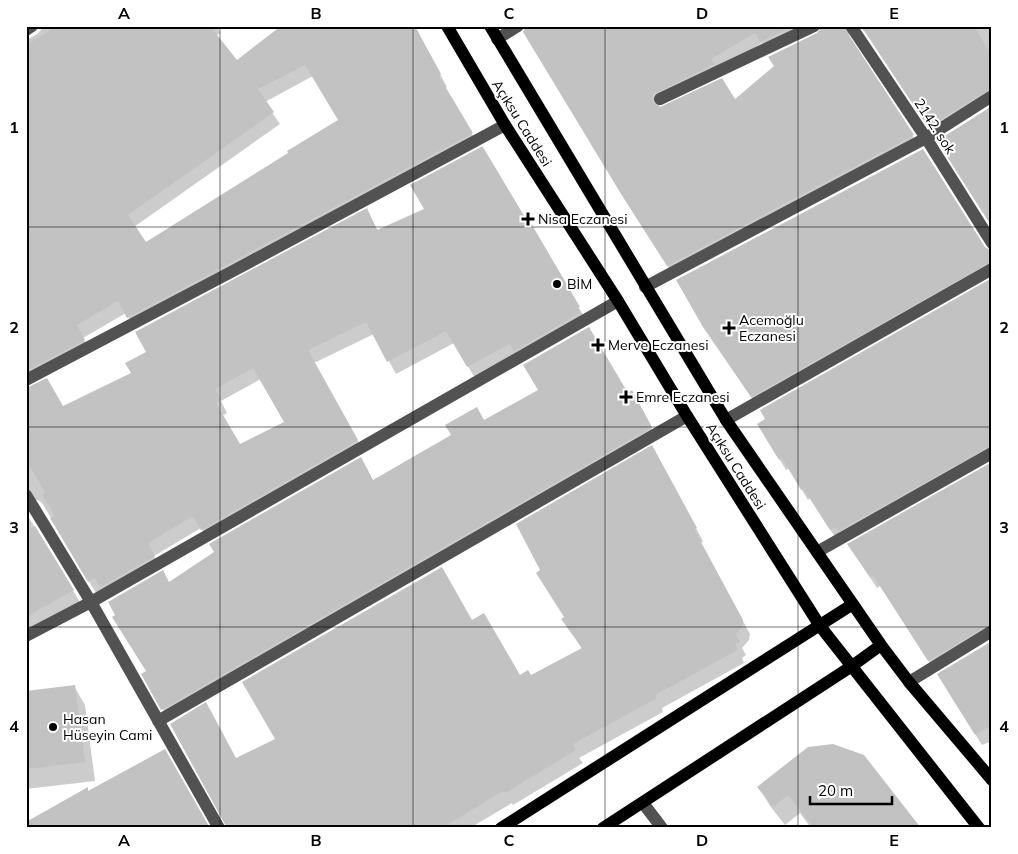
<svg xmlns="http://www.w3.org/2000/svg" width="1018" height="854" viewBox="0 0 1018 854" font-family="Mulish,sans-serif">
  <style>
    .shadow { fill: #0003; fill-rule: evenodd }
    .building { fill: #c2c2c2; fill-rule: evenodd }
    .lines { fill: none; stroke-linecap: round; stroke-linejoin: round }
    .minor { stroke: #525252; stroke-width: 12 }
    .major { stroke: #000; stroke-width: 12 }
    .grid { fill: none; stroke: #000; stroke-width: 1; stroke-opacity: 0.55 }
    .poi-dot { fill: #000; stroke: #fff; stroke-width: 2 }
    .labels { text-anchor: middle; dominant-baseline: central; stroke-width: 4; stroke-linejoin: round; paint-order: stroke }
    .street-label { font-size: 14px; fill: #000; stroke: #fff }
    .poi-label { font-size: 14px; fill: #000; stroke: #fff; text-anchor: start }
    .neatline { fill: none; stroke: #000; stroke-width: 2 }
    .grid-label { font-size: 16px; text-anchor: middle; font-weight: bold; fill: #000 }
  </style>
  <rect width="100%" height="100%" fill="#fff"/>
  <!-- shadow -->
  <path class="shadow" d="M41 26H217L220 33 216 36 237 62 414 26 447 87 445 88 479 146 135 329 126 313 83 338 91 352 29 385 26 389V39L30 38 37 34 41 30ZM313 76 340 120 290 154 145 243 134 227 280 124 265 102Z
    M521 26H992V101L936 137 866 32 861 29 853 30 849 34 850 41 919 146 674 276 625 200 526 29H523ZM818 29H821L818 34 775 67 734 101 658 108 662 103 762 43 768 53Z
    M367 210 378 231 528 220 586 320 475 378 454 343 396 374 374 334 314 363 364 452 209 541 201 528 154 556 161 569 96 593 42 503 38 500H29L26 503V389L62 407 132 374 148 352ZM261 379 285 423 240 445 222 416 227 413 221 401Z
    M984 248 992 251V274L758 407 711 338Z
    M992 280V458L837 540 810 498 808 500 789 469 786 470 765 435Z
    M632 392 657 438 169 720 143 674 147 671 169 583 373 482 484 422 628 394Z
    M659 460 703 541 701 543 750 634 749 640 742 648 746 655 742 658 744 663 662 708 663 712 579 758 583 763 513 805 512 803 470 828H228L236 760 276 739 471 622 520 676 531 677 582 649 563 619Z
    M992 464V636L935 671 880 586 877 588 855 555Z
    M26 513 80 602 26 639Z
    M992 642V741L982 745 945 686Z
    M74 686 85 705 95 781 26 789V693Z
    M759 787 920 828H811L800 813 785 825 770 806Z"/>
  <!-- building -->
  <path class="building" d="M57 26H210L237 60 281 26H415L441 74 439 76 473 133 127 318 118 301 77 325 85 340 26 371V45ZM305 65 338 120 287 151 288 153 146 242 128 215 274 112 258 89Z
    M526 26H794L760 42 755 33 711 59 714 64 654 94 652 98 653 103 660 107 722 78 735 99 774 66 768 57 817 33 822 26H843L914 135 667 266 618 189 523 32Z
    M861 26H974L992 56V88L928 127Z
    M992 106V227L937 141Z
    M481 147H483L526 219 528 218 580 307 578 308 580 313 514 351 510 344 467 367 446 331 387 362 366 322 308 350 358 440 201 530 193 516 148 543 155 556 100 587 95 578 88 582 50 518 55 516 42 494 45 492 26 460V388L47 378 63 406 131 373 125 363 146 352 135 332 367 208 377 230 424 209 410 185ZM253 368 284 422 240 444 216 403 221 400 215 389Z
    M923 149 985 247 992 251V261L751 397 703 327 676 280Z
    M992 278V445L838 531 836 527 830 530 803 488 801 490 782 458 779 460 757 424 765 419 760 410Z
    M589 327 628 393 632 390 652 427 161 710 141 674 146 671 112 617 115 615 108 602 163 570 169 582 214 552 209 544 361 457 373 480 451 435 445 425 477 407 484 420 538 390 523 365Z
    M652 445 697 528 694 529 743 620 742 627 736 634 740 642 735 644 738 650 655 695 657 698 573 744 576 750 505 793 503 791 442 828H227L170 724 206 702 236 758 275 739 242 682 442 567 472 620 484 613 520 675 528 670 531 675 582 648 561 619 564 617 536 573 540 570 516 524Z
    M992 462V623L928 661 873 575 870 577 847 544Z
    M35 526 74 590 26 617V531Z
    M992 641V725L975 735 937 674Z
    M75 685 85 762 26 769V691Z
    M833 744 864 755 921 828H814L788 795 773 807 757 787 808 747Z
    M165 749 210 828H26V822L88 787V791Z"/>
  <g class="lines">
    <!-- minor -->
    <path class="minor" d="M851 26 926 138 992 243
      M26 30 32 26
      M497 39 518 26
      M660 99 814 26
      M645 287 926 138 992 96
      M26 380 233 271 505 125
      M726 420 992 269
      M26 495 91 602 219 828
      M817 552 992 453
      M26 636 91 602 618 301
      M909 682 992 631
      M158 721 687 416
      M643 803 662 828"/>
    <!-- major -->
    <path class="major" d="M447 26 505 125 618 301 687 416 820 626 979 828
      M490 26 726 420 881 645 909 682 992 780
      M501 828 853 604
      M603 828 852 666 881 645"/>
  </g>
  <!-- grid -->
  <path class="grid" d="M220 26V828M413 26V828M605 26V828M798 26V828M26 227H992M26 427H992M26 627H992"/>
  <!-- markers -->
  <g class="poi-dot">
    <path d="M525.5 211.5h5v5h5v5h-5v5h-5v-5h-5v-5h5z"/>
    <circle cx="557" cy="284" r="5"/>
    <path d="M726.5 320.5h5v5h5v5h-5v5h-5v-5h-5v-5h5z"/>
    <path d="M595.5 337.5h5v5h5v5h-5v5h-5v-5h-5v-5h5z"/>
    <path d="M623.5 389.5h5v5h5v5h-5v5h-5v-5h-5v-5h5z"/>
    <circle cx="53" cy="727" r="5"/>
  </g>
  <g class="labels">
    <!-- street labels -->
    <g class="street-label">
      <text transform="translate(522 123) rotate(58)">Açıksu Caddesi</text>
      <text transform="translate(935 126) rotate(57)">2142. sok</text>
      <text transform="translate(736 466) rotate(58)">Açıksu Caddesi</text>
    </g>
    <!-- poi labels -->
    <g class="poi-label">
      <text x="538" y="219">Nisa Eczanesi</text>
      <text x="567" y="284">BİM</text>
      <text x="739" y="320">Acemoğlu<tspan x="739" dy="16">Eczanesi</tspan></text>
      <text x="608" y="345">Merve Eczanesi</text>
      <text x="636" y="397">Emre Eczanesi</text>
      <text x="63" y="719">Hasan<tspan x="63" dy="16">Hüseyin Cami</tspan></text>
    </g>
  </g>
  <!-- border -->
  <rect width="1018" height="854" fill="none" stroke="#ffffff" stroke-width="55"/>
  <!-- scale -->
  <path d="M810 796v8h82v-8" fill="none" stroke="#000000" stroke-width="2.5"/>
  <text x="818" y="796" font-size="15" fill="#000000" stroke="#ffffff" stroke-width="4" paint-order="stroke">20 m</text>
  <rect x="28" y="28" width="962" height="798" class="neatline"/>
  <g class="grid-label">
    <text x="124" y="19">A</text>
    <text x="316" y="19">B</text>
    <text x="509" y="19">C</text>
    <text x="702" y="19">D</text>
    <text x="894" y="19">E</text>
    <text x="14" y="133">1</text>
    <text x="1004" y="133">1</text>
    <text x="14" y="333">2</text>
    <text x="1004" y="333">2</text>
    <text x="14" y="533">3</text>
    <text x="1004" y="533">3</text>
    <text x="14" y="732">4</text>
    <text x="1004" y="732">4</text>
    <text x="124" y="846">A</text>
    <text x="316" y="846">B</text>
    <text x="509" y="846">C</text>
    <text x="702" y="846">D</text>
    <text x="894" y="846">E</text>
  </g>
</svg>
